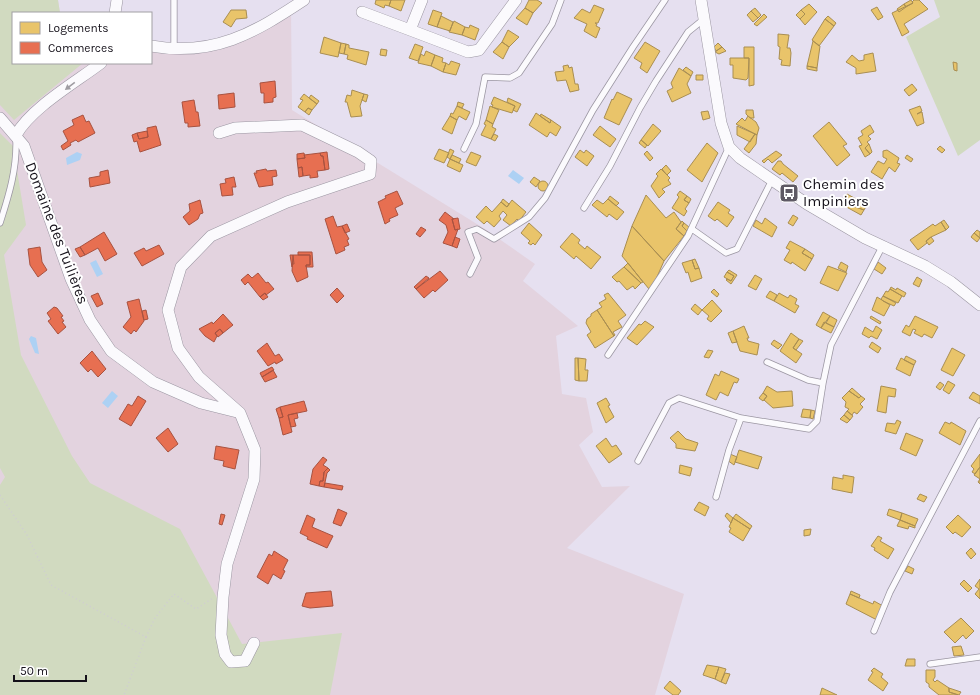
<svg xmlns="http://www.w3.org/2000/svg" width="980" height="695" viewBox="0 0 980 695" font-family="Karla,sans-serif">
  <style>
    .commercial { fill: #e3d3df }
    .green { fill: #d1dac0 }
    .water { fill: #add1f4 }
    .homes { fill: #e9c46a; stroke: #a98e52 }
    .shops { fill: #e76f51; stroke: #a85240 }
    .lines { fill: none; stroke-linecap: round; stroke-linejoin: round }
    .service-casing { stroke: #9b96a2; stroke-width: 7 }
    .minor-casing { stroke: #9b96a2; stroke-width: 12 }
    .path { stroke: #cfcdd2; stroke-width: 1.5; stroke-dasharray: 1 3; stroke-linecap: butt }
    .service { stroke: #fbfafd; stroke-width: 5.5 }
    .minor { stroke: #fbfafd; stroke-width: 11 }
    .oneway { fill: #9f9ca2 }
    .labels { text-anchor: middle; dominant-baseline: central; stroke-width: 4; stroke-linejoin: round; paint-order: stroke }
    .poi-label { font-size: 15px; fill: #141019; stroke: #fff; text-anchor: start }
    .street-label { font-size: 15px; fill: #141019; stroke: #fff }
  </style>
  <rect width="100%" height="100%" fill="#e6e0f0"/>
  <!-- commercial -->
  <path class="commercial" d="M0 0H58L60 13H13V63H151V46L219 45 291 8 292 110 485 229 535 264 523 281 578 326 556 336 562 394 586 398 593 432 579 445 602 487 630 486 567 548 684 594 655 695H0Z"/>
  <!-- green -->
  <path class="green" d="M0 0H58L60 13H13V63H83L14 120 0 105Z
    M934 0H980V140L958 156 906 37 940 17Z
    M0 133 13 146 26 225 4 255 21 355 72 456 90 483 180 529 242 644 342 633 330 695H0V485L5 477 0 468Z"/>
  <!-- water -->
  <path class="water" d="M77 152 82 154 80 160 67 165 66 158Z
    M513 170 524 178 519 184 508 176Z
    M96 260 103 274 97 277 90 263Z
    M31 336 36 338 39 354 35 353 29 339Z
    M112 391 118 396 108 408 102 403Z"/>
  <!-- homes -->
  <path class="homes" d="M376 0H391L389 6 385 5 384 8 375 4Z
    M391 0H405L401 11 389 6Z
    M529 0H537L542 3 533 13 525 8Z
    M911 0 913 3 906 7 904 4Z
    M914 0H919L928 9 904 24 909 32 902 36 892 13 913 3 912 2Z
    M809 4 817 12 805 25 800 19 805 14 801 10Z
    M904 4 906 7 899 12 897 9Z
    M594 5 604 9 598 23H595L597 24 596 26 600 28 596 38 584 31 587 24 574 18 582 9 590 13Z
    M877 7 883 17 878 20 871 10Z
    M525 8 533 13 527 25 516 18Z
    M755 8 761 15 758 18 751 11Z
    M231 10H246L247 18 236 19 231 27 223 22Z
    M433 10 442 13 437 27 428 24Z
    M801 10 805 14 800 19 796 15Z
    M751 11 758 18 753 22 747 15Z
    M764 14 767 17 757 26 754 24Z
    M441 16 453 22 450 31 437 27Z
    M828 16 836 23 834 26 825 19Z
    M825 19 834 26 819 46 812 40Z
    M454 21 465 27 462 35 449 32Z
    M470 25 479 29 475 40 462 35 465 27 469 28Z
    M508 30 519 37 509 47 502 42Z
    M778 34 789 35 787 48H790L791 53 790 66 781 65 782 60 779 59 780 47 778 46Z
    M324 37 341 43 338 57 320 53Z
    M813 41 820 46 817 68 807 66Z
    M502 42 509 47 503 59 493 52Z
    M645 42 660 51 647 73 640 68 642 63 634 58Z
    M341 43 346 44 344 54 339 53Z
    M718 43 722 47 716 51 714 47Z
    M346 44 349 45V48L369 52 366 65 347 59 348 55 344 54Z
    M415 44 423 47 418 61 409 58Z
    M722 47 726 51 719 54 715 52Z
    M744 47H754V85L749 86V58H744Z
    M381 49 387 50 386 56 380 55Z
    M426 51 435 55 431 66 418 63 421 54 424 56Z
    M873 53 876 71 856 74V68L846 62 852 55 859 61 864 60V55Z
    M435 55 443 58 442 62 446 63 443 72 431 66Z
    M730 58H749L748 78 746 80 733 78V65H730Z
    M451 61 460 64 456 75 443 72 446 63 449 65Z
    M953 62 957 63V71L954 70Z
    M568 65 569 68 572 67 575 84H578L579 90 570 92 566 80 557 81 555 72 564 71 563 66Z
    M807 66 817 68V71L807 69Z
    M686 67 693 72 691 76 683 70Z
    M679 68 691 76 687 84 691 93 672 102 667 91 673 88 671 83Z
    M696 75H703V80H696Z
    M912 84 917 90 909 96 904 90Z
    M352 90 364 94 360 106 362 116 351 117 347 102H345L347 95 351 96Z
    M617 92 632 99 619 125 604 118 612 99 613 100Z
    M304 94 317 104 312 110 308 108 305 112 298 107 303 100 300 99Z
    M364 94 368 95 366 102 362 100Z
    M311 95 319 101 317 104 309 98Z
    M494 97 515 106 512 113 492 107 493 105 491 104Z
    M508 98 521 104 517 112 513 110 515 106 507 102Z
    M458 102 464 104 462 108 457 106Z
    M457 106 470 112 466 120 459 116 457 120 450 116 451 113 453 114Z
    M490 106 499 110 493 124 486 120Z
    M920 106 922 111 917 114 922 112 924 123 917 126 909 110Z
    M308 108 312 110 309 115 305 112Z
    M746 110H753L754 118H750L746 114Z
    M708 111 710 118 703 120 701 112Z
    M536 113 550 123 551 120 561 127 556 136 550 132 547 137 529 125Z
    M541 114 551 120 550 123 540 116Z
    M450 116 457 120 452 134 442 129Z
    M748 116 756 122 759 128 757 135 736 124 742 118 745 121Z
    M486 120 493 124 492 127 496 129 491 139 481 135 486 125 484 124Z
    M829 122 847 144 843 146 850 155 837 166 813 136Z
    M653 124 661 131 648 146 641 140Z
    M870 125 874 132 868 136 871 139 867 142 869 144 865 148 870 154 865 157 859 146 862 145 858 138 863 135 861 131Z
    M600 126 616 139 610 147 593 135Z
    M737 126 755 134 750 142 737 135Z
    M494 134 498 136 495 141 491 139Z
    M755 134 757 135 756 144 749 153 744 149Z
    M641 140 647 145 645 148 639 143Z
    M707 143 718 153 702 182 687 170Z
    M869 144 872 152 870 154 865 148Z
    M940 146 945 150 942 153 937 149Z
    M439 149 449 153 444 163 434 159Z
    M450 149 454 151 450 159 447 157Z
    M580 150 584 153 586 150 594 156 587 166 575 157Z
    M887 150 899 158 897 163 900 164 895 172 889 167 882 179 871 172 878 161 884 164 887 159 883 157V151Z
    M647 151 653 158 650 161 644 154Z
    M776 151 782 155 772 163 768 159 764 163 762 161Z
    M471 152 481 156 476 166 466 162Z
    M452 155 461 159 459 163 450 159Z
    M907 155 913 159 911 162 905 158Z
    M450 159 463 165 460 172 447 166Z
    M778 161H781L783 164 798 176 793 182 782 173 780 175 772 169Z
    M666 165 671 171 667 175 662 169Z
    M661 169 670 178 668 180 671 184 662 189 665 192 659 198 651 186 658 176 656 174Z
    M534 177 540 181 536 187 530 182Z
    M538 186a5 5 0 1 1 10 0a5 5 0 1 1-10 0Z
    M680 191 687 196 684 200 689 203 685 209 687 211 684 216 672 208 679 197 677 195Z
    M847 194 867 205 864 210 842 202Z
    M646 195 666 218 674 212 681 222 676 229 684 236 664 261 632 226Z
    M610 196 619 203 616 206 608 199Z
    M687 196 691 199 689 203 684 200Z
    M503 199 509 204 507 207 501 202Z
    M608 199 624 212 617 220 609 214 607 217 592 205 597 200 603 204Z
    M512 200 526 212 519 221 517 219 511 226 503 220 507 215 503 211 499 216 501 219 494 227 487 221 484 224 476 217 486 206 492 212 501 202 507 207Z
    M718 202 730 210 728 213 734 217 727 227 717 219 715 221 708 216Z
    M842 202 864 210 861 215 841 204Z
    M793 215 798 218 793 226 788 223Z
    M765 218 777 227 772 237 753 226 756 220 762 224Z
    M944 220 949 227 946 230 941 222Z
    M682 221 684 223 682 226 687 231 684 236 676 229Z
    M941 222 946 230 931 237 926 241 927 243 918 250 910 240 933 224 935 226Z
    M529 223 542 235 535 245 533 243 531 245 528 243 530 241 521 233Z
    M684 223 689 227 687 231 682 226Z
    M632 226 664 261 656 279 649 289 622 256Z
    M977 230 980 232V238L974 233Z
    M572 233 580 240 578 243 585 249 587 246 601 257 591 269 576 256 574 259 560 247Z
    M974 233 980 238 977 242 971 237Z
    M931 237 934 241 929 245 926 241Z
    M790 241 805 249 802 253 812 259 805 271 792 262 791 264 784 260 790 250 786 248Z
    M805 249 814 255 812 259 802 253Z
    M695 259 699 268 695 269 692 260Z
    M692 260 695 269 699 268 702 278 691 282 688 272 686 273 682 263Z
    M841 262 848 266 846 272 838 268Z
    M878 262 886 268 882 274 874 269Z
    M628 263 643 282 641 283 624 267Z
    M828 266 847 273 838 291 820 283Z
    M624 267 641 283 635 289 633 286 627 290 619 281 617 282 612 277Z
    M729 270 737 275 731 284 726 280 727 279 731 281 734 276 727 272Z
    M727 272 734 276 731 281 724 277Z
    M755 275 762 279 756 290 748 286Z
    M917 277 922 280 919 287 913 284Z
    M891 287 896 290 897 288 906 293 904 297 890 289Z
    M714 289 719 294 717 297 711 292Z
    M890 289 902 296 898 303 883 296 886 291 888 292Z
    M770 291 777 295 774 301 766 297Z
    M608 293 626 315 618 321 622 327 613 332 615 335 614 336 597 310 602 307 599 303 606 299 604 295Z
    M779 293 788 298 790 295 797 299 795 304 799 306 795 313 774 301Z
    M883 296 896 303 894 306 883 301 881 299Z
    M877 297 890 305 884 316 872 310Z
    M712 300 722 311 711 322 707 319 709 316 702 310Z
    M695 304 702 310 698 315 691 309Z
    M597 310 614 336 595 348 587 335 591 332 586 323 587 319 591 316V314Z
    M823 312 830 316 821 328 816 325Z
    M830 316 837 320 834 327 826 323Z
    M871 316 881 322 880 324 870 318Z
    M915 316 938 327 932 338 924 334 922 337 914 333 916 330 913 329 910 336 902 332 906 325 909 327Z
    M645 321 654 327 637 345 627 338 639 324 641 325Z
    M824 322 834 327 831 333 821 328Z
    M744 326 749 338H747L748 341 759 344 757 355 740 351 733 331Z
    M876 326 882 330 877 339 871 336 869 338 862 334 865 327 873 332Z
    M733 331 737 342 732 343 728 333Z
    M791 333 799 339 793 348 802 354 796 363 780 351Z
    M799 339 803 341 796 350 793 348Z
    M774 340 782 345 778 349 771 344Z
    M872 342 881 348 878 353 869 347Z
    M952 348 965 355 953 376 941 370Z
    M708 350 713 351 709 358 704 357Z
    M906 356 916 361 914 365 904 360Z
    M575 358H578L579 381 575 380Z
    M578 358 586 359 585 370H588L587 381H579Z
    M901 358 914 365 910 376 896 369Z
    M721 371 739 379 737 383 734 382 728 396 720 392 716 400 706 395 715 374 719 376Z
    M948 381 955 385 949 394 943 390Z
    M940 382 944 385 940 390 936 387Z
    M767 386 777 392 792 391 793 406 773 408 764 400 767 396 763 393Z
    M881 386 896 389 895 397 888 396 886 413 877 411Z
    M852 388 861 396 859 398 849 391Z
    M849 391 859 398 861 396 865 399 860 404 863 407 857 414 854 412 852 415 847 411 849 409 845 407 846 402 842 398Z
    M973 392 980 396V404L969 398Z
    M763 393 767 396 763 401 759 398Z
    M606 398 610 405 608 406 614 417 606 423 597 403Z
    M803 409 811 410 810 418 801 417Z
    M811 410 815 411 813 419 810 418Z
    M847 411 853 416 850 420 844 415Z
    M844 415 850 420 847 423 840 419Z
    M897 420 901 422 896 434 885 431 887 423 895 424Z
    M945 422 950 424 951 422 966 431 960 445 939 433Z
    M678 431 686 439 698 443 695 451 676 448V444L670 438Z
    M906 433 923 440 916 456 900 449Z
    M606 438 612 447 616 445 622 454 609 463 596 446Z
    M739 450 762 457 758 469 735 462Z
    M730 454 737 457 734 465 727 460Z
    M980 454V467L975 474 972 472 974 469 971 466Z
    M680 465 692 468 690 476 679 473Z
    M980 467V484L978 482 980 479 974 475Z
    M843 475 854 477 852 493 832 489 833 477 843 479Z
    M920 494 927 497 924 502 917 499Z
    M699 502 709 507 705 516 694 510Z
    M889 509 902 513 900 520 887 515Z
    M727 513 733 518 731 523 725 516Z
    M902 513 918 519 915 526 900 520Z
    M736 514 752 526 750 529 733 518Z
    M958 515 971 527 962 537 955 532 953 534 946 527Z
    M733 518 750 529 743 541 729 532 731 528 729 527Z
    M900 520 915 526V528L909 526 908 529 897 526Z
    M811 529 810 535 804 536V530Z
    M878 536 882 538 880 541 894 549 888 559 874 550 875 548 871 546Z
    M971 548 976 554 971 559 966 553Z
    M908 566 914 569 912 574 905 571Z
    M980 579V599L975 594 979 589 975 586Z
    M964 580 972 588 968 592 960 584Z
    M851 591 860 595 859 598 850 594Z
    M850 594 873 604 874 601 883 606 877 620 846 604Z
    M961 618 974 631 966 639 963 635 955 643 944 632Z
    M961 646 964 655 954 656 952 647Z
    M907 659H915V666H905Z
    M707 665 719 667 715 679 703 675Z
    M719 667 726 669 721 682 715 679Z
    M874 668 883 674 881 677 888 683 883 691 868 680 873 672 871 671Z
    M926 670H935V677L933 680 935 682 937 680 949 688V692L958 695H939L929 687V684L926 682Z
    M725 673 730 674 726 684 721 682Z
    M670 681 681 691 678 695H673L664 688Z
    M822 688 837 695H820Z
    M949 688 961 692 959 695 949 692Z"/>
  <!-- shops -->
  <path class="shops" d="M275 81 276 97 273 98V102L264 103V93H261L260 83Z
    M234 93 235 107 219 109 218 95Z
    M194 100 196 112H198L200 126 188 127V123H185L182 102Z
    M83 115 86 122 89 121 95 133 78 142 76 140 70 143 71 145 63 150 61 146 68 141 63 131 74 125 72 120Z
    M156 126 161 145 140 152 137 141 134 142 132 135 137 133 139 139 148 137 147 128Z
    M147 131 148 137 139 139 137 133Z
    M327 152 329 169 325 170 323 156H321L320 153Z
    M304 153 305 158 297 159V154Z
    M320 153 321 156H323L325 170 317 171 318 177 310 178V175L303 176 302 167 298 168 297 159 305 158 304 155Z
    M302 167 303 176 299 177 298 168Z
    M266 169 267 171 276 170 277 176 272 177 273 185 259 187 254 173H257L256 171Z
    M108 170 110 183 90 187 89 178 100 176V172Z
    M234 177 236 187H232L233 195 222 196 220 184 226 183 225 179Z
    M397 191 403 204 395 208 398 215 389 219 390 221 385 224 378 202 386 198 385 196Z
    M200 200 203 213 200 214 198 219 189 225 183 217 190 211 189 204Z
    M445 212 454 219H452L455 230 458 229 452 246 443 243 448 232 446 225 439 220Z
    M333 216 337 227 342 226 349 239 347 240 349 245 344 247 345 250 336 254 325 219Z
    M458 218 460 229 455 230 452 219Z
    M347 224 350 231 345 233 342 226Z
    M421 227 426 230 420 237 416 234Z
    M104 232 117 254 105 261 98 248 85 255 80 247Z
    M455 237 460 239 457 248 452 246Z
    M159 245 164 254 142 266 134 253 144 248 146 251Z
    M40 247 42 262 47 270 38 277 30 265 28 249Z
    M80 247 85 255 80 257 75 249Z
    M298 252H312L313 267H306V265H310V255H298Z
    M290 255H293L294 264H292V267Z
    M293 255H310V265H306L308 277 297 282 292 271Z
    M440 271 448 280 435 292 433 290 424 298 416 289Z
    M258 273 266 283 268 282 274 289 266 295 265 293 260 297 248 282 245 285 241 280 248 274 252 278Z
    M426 276 429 278 416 289 414 287Z
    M337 288 344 296 337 303 330 295Z
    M98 293 103 304 97 307 91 296Z
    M265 293 268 297 263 300 260 297Z
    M139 299 144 321 136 332 134 330 131 334 123 327 131 317 127 302Z
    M54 307 57 308 63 316 61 317 64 321 62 322 66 327 58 334 48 321 51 319 47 313Z
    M146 310 148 319 144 320 142 311Z
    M223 314 233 325 223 333 220 329 215 333 217 336 214 342 205 336 199 329 212 322 213 324Z
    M220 329 223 333 218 337 215 333Z
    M267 343 275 356 279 354 283 360 276 364 275 362 268 366 257 351Z
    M92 351 106 369 98 377 91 369 88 372 80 363Z
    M272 367 274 370 262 377 260 373Z
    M273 370 277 377 265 382 262 377Z
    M138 396 146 401 131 426 119 419 128 404 132 406Z
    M304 401 307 411 288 415 292 432 283 435 279 418 283 417 280 407Z
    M280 407 283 417 279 418 276 409Z
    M297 413 298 418 294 419 296 426 291 427 288 415Z
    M168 428 178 444 168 452 156 438Z
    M216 446 239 450 235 469 223 466 224 461 214 459Z
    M323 457 327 460 323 465 328 468 324 472 323 481H320L319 486 310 484 313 469Z
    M328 468 330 470 327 473 324 487 319 486 320 481H323L324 472Z
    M325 483 343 486 342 490 324 487Z
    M338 509 347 513 341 526 333 523Z
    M221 514 225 515 222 525 219 524Z
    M307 515 315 519 312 527 333 536 327 548 307 539 308 537 300 533Z
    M274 551 288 560 283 570 285 571 281 579 273 574 268 584 257 577 269 554 272 556Z
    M331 591 333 606 310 608 302 606 306 593Z"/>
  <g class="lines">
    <!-- service casing -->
    <g class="service-casing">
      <path id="service" d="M174 0V49
        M464 149 476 124 485 77 510 78 519 73 552 24 561 0
        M584 208 610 166 640 108 656 81 688 32 704 19
        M0 223C9 195 17 169 16 139
        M692 229 726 253 737 249 772 180
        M470 274 478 258 468 232 477 229 494 239 529 217 545 198 593 110 633 47 665 0
        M608 355 688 236 729 147
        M767 362 808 380 823 383
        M638 461 669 403 679 398 741 418 809 429 817 421 823 383 831 345 882 247
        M716 497 729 450 741 418
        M874 631 890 592 980 421
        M930 664 980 657"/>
    </g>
    <!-- minor casing -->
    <g class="minor-casing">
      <path id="minor" d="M422 0 410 30 468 52 479 50 516 0
        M701 0 721 123 729 147 740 158 807 204 865 238 925 266 951 282 980 305
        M362 12 410 30
        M115 13 117 0
        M151 46C214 57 254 33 304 0
        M0 118 24 146 71 279 90 320 111 351 153 382 201 403 237 412
        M219 133 235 128 302 125 358 152 371 161 370 174 287 202 211 236 181 267 168 310 178 348 199 377 240 413 255 450 254 479 227 564 223 597 221 635 225 654 231 662 245 661 254 643
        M16 135C31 108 76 82 101 63"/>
    </g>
    <!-- path -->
    <path class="path" d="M0 495 27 535 51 585 146 637 124 695
      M146 637 155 618 174 594 196 609 213 598"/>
    <!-- service -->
    <use href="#service" class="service"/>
    <!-- minor -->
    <use href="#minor" class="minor"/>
  </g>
  <!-- one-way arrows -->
  <defs><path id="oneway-solid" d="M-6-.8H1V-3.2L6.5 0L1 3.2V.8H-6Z"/></defs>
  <use class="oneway" href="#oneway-solid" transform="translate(70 86) rotate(143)"/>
  <!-- icons -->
  <defs>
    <g id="bus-square" transform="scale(1)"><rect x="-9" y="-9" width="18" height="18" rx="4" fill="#5e5964" stroke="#fff"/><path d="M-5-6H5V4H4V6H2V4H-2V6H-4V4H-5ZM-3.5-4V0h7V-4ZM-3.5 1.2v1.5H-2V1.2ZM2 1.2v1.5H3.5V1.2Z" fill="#fff"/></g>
  </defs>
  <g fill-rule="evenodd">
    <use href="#bus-square" x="789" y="193"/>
  </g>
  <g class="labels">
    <!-- poi labels -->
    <g class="poi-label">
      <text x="803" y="184">Chemin des<tspan x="803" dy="17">Impiniers</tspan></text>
    </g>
    <!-- street labels -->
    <g class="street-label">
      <text transform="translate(57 233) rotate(69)">Domaine des Tuilières</text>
    </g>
  </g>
  <!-- legend -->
  <rect x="12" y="12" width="140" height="52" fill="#ffffff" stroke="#a19fa3"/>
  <rect x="20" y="22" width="20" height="12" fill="#e9c46a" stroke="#a19fa3"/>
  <text x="48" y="32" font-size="12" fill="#141019">Logements</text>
  <rect x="20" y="42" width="20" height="12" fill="#e76f51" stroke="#a19fa3"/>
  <text x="48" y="52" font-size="12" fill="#141019">Commerces</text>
  <!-- scale -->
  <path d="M14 675v6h72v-6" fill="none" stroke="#141019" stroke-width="2"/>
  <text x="20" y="675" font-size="12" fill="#141019" stroke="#ffffff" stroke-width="3" paint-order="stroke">50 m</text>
</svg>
